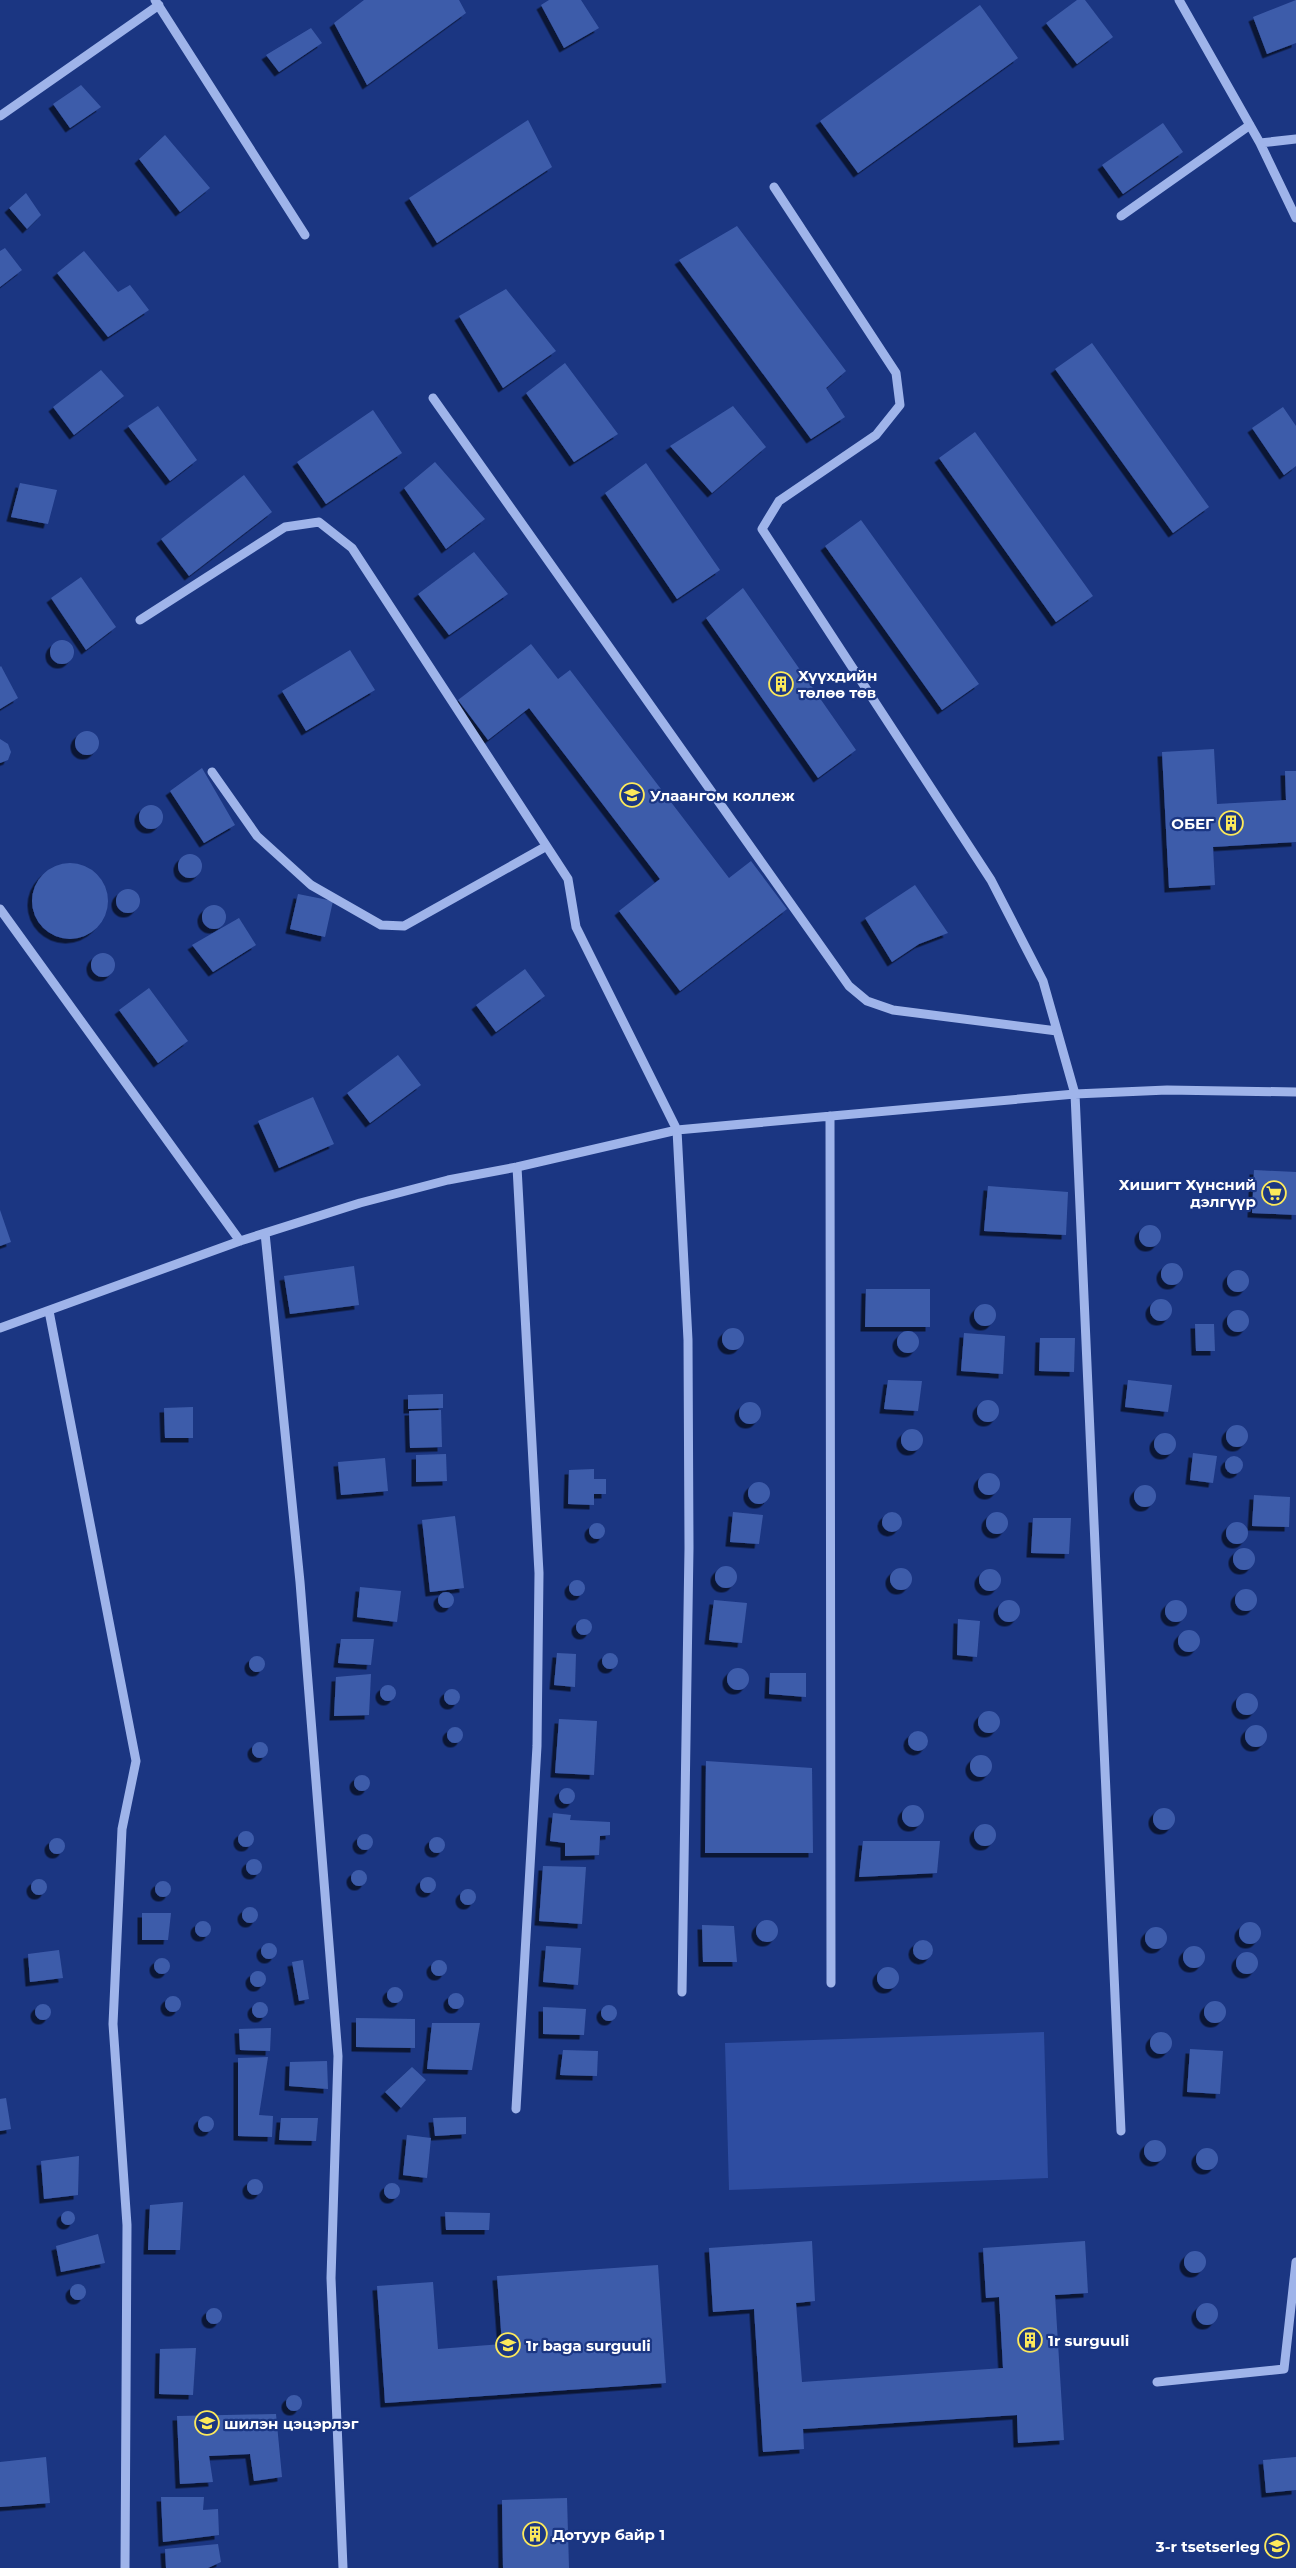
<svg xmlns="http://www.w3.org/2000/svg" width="1296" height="2568" viewBox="0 0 1296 2568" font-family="Montserrat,sans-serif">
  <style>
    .green { fill: #2e4da1 }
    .building { fill: #3e5caa; filter: url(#shadow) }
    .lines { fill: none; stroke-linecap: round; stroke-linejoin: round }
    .minor { stroke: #9fb4ea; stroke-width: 9 }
    .labels { text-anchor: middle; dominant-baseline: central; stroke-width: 4.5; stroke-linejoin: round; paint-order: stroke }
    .poi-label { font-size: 15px; font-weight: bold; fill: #fff; stroke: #1b3682; text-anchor: start }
  </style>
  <defs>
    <filter id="shadow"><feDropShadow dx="-4.5" dy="4.5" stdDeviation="0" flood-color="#0009"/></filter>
  </defs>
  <rect width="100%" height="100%" fill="#1b3682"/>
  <!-- green -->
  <path class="green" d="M1044 2032 1048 2178 729 2190 725 2043Z"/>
  <!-- building -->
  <path class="building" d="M364 0H459L466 13 367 85 334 23Z
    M549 0H581L599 28 564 48 541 5Z
    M1077 0H1085L1113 37 1077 64 1046 23Z
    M1296 0V43L1267 54 1253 17Z
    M980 5 1018 58 858 173 820 121Z
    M311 28 322 43 279 72 266 55Z
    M81 85 101 107 70 128 53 104Z
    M528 120 552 167 437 243 409 198Z
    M1163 123 1183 152 1123 194 1102 165Z
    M165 135 210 188 180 212 139 159Z
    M26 193 41 215 27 229 9 208Z
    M737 226 846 371 826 388 845 417 811 439 679 260Z
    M5 248 22 270 0 287V251Z
    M84 251 118 292 130 285 149 310 108 337 57 273Z
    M506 289 556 351 503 388 459 316Z
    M1092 343 1209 507 1173 533 1055 369Z
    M565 363 618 434 574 462 526 393Z
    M101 370 124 396 74 435 53 407Z
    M158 406 197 460 170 481 128 426Z
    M733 406 766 447 712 493 670 446Z
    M1283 407 1296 426V466L1284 475 1252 428Z
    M373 410 402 453 326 504 297 462Z
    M975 432 1093 596 1056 622 939 458Z
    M435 462 485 519 446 549 404 488Z
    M646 463 720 570 677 599 605 493Z
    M244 475 272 512 189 576 161 539Z
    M20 483 57 490 48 524 11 517Z
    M861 520 979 684 942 710 825 546Z
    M474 552 508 594 449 635 418 594Z
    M81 577 116 627 86 650 51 598Z
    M743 588 856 750 818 778 706 618Z
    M50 652a12 12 0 1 1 24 0a12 12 0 1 1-24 0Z
    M531 644 558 679 570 670 729 878 751 861 787 909 680 991 619 911 660 879 529 708 488 740 458 700Z
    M350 650 375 690 306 731 282 691Z
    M1 666 18 698 0 709V667Z
    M75 743a12 12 0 1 1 24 0a12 12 0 1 1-24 0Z
    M0 739 8 744 11 752 8 760 0 763Z
    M1214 749 1217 804 1286 800 1285 771H1296V842L1213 847 1215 885 1169 888 1162 752Z
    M202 768 235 825 204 843 170 791Z
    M139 817a12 12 0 1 1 24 0a12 12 0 1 1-24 0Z
    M178 866a12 12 0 1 1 24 0a12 12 0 1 1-24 0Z
    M32 901a38 38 0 1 1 76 0a38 38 0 1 1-76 0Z
    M915 885 948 933 919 944 892 962 865 918Z
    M116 901a12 12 0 1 1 24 0a12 12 0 1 1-24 0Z
    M298 894 333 901 325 937 290 929Z
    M202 917a12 12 0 1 1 24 0a12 12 0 1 1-24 0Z
    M239 918 256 945 213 972 192 945Z
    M91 965a12 12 0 1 1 24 0a12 12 0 1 1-24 0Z
    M525 969 545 996 496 1032 476 1005Z
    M149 988 188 1041 158 1063 119 1010Z
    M398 1055 421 1085 370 1123 347 1093Z
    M313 1097 334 1144 279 1168 258 1121Z
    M1254 1170 1296 1172V1215L1252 1213Z
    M988 1186 1068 1192 1066 1235 984 1231Z
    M0 1210 11 1242 0 1246Z
    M1139 1236a11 11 0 1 1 22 0a11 11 0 1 1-22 0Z
    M1161 1274a11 11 0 1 1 22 0a11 11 0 1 1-22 0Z
    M354 1266 359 1305 290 1314 284 1276Z
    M1227 1281a11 11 0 1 1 22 0a11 11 0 1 1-22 0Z
    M866 1289H930V1327H865Z
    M1150 1310a11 11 0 1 1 22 0a11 11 0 1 1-22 0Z
    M974 1315a11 11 0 1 1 22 0a11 11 0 1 1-22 0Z
    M1227 1321a11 11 0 1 1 22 0a11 11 0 1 1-22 0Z
    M1195 1324H1214L1215 1351H1196Z
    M722 1339a11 11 0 1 1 22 0a11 11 0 1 1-22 0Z
    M897 1342a11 11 0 1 1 22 0a11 11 0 1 1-22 0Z
    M964 1333 1005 1336 1003 1374 961 1371Z
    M1040 1338H1075L1074 1372 1039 1371Z
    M888 1380 922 1381 918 1411 884 1409Z
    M1128 1380 1172 1385 1168 1412 1125 1407Z
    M443 1394V1408L408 1409V1395Z
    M977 1411a11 11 0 1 1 22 0a11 11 0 1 1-22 0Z
    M739 1413a11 11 0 1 1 22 0a11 11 0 1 1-22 0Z
    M193 1407V1438H165L164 1408Z
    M441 1410 442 1447 410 1448 409 1411Z
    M1226 1436a11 11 0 1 1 22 0a11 11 0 1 1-22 0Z
    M901 1440a11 11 0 1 1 22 0a11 11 0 1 1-22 0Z
    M1154 1444a11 11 0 1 1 22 0a11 11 0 1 1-22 0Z
    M1193 1453 1217 1456 1213 1483 1190 1480Z
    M446 1454 447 1481 416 1482V1455Z
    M1225 1465a9 9 0 1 1 18 0a9 9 0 1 1-18 0Z
    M385 1458 388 1491 341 1495 338 1462Z
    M594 1469V1479H606V1494H594V1505L568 1504 569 1470Z
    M978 1484a11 11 0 1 1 22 0a11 11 0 1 1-22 0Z
    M748 1493a11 11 0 1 1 22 0a11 11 0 1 1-22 0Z
    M1134 1496a11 11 0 1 1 22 0a11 11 0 1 1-22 0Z
    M1254 1495 1290 1497 1289 1527 1252 1526Z
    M882 1522a10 10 0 1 1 20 0a10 10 0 1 1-20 0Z
    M733 1512 763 1515 759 1544 730 1542Z
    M986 1523a11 11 0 1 1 22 0a11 11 0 1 1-22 0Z
    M455 1516 464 1588 430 1592 422 1520Z
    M1033 1518H1071L1069 1554 1031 1553Z
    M1226 1533a11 11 0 1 1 22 0a11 11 0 1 1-22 0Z
    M589 1531a8 8 0 1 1 16 0a8 8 0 1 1-16 0Z
    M1233 1559a11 11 0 1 1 22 0a11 11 0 1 1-22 0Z
    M715 1577a11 11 0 1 1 22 0a11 11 0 1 1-22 0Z
    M890 1579a11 11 0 1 1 22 0a11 11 0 1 1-22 0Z
    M979 1580a11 11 0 1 1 22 0a11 11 0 1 1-22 0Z
    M569 1588a8 8 0 1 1 16 0a8 8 0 1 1-16 0Z
    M360 1587 401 1591 397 1622 357 1617Z
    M1235 1600a11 11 0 1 1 22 0a11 11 0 1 1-22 0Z
    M438 1600a8 8 0 1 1 16 0a8 8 0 1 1-16 0Z
    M1165 1611a11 11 0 1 1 22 0a11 11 0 1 1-22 0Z
    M714 1600 747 1603 742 1643 709 1640Z
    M998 1611a11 11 0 1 1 22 0a11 11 0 1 1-22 0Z
    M958 1619 980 1621 977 1657 957 1655Z
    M576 1627a8 8 0 1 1 16 0a8 8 0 1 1-16 0Z
    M1178 1641a11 11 0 1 1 22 0a11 11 0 1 1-22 0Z
    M341 1639H374L371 1665 338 1663Z
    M557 1653 576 1654 575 1687 554 1685Z
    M602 1661a8 8 0 1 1 16 0a8 8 0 1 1-16 0Z
    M249 1664a8 8 0 1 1 16 0a8 8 0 1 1-16 0Z
    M727 1679a11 11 0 1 1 22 0a11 11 0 1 1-22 0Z
    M770 1673H806V1697L769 1694Z
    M371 1674 369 1715 334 1716 336 1677Z
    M380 1693a8 8 0 1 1 16 0a8 8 0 1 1-16 0Z
    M444 1697a8 8 0 1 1 16 0a8 8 0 1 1-16 0Z
    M1236 1704a11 11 0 1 1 22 0a11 11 0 1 1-22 0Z
    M978 1722a11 11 0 1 1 22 0a11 11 0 1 1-22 0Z
    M559 1719 597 1721 594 1775 555 1773Z
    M1245 1736a11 11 0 1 1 22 0a11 11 0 1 1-22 0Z
    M447 1735a8 8 0 1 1 16 0a8 8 0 1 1-16 0Z
    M908 1741a10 10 0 1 1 20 0a10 10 0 1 1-20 0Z
    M252 1750a8 8 0 1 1 16 0a8 8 0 1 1-16 0Z
    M970 1766a11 11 0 1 1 22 0a11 11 0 1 1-22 0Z
    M706 1761 812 1768 813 1853H705Z
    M354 1783a8 8 0 1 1 16 0a8 8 0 1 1-16 0Z
    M559 1796a8 8 0 1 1 16 0a8 8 0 1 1-16 0Z
    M902 1816a11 11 0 1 1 22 0a11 11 0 1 1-22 0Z
    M1153 1819a11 11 0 1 1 22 0a11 11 0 1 1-22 0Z
    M553 1813 571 1815 570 1820 610 1822V1835L600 1836 599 1855 565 1856V1843L550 1841Z
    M974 1835a11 11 0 1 1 22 0a11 11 0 1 1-22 0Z
    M238 1839a8 8 0 1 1 16 0a8 8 0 1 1-16 0Z
    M357 1842a8 8 0 1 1 16 0a8 8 0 1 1-16 0Z
    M429 1845a8 8 0 1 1 16 0a8 8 0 1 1-16 0Z
    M49 1846a8 8 0 1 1 16 0a8 8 0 1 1-16 0Z
    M863 1841H940L937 1873 859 1877Z
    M246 1867a8 8 0 1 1 16 0a8 8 0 1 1-16 0Z
    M543 1866 586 1867 582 1924 539 1921Z
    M351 1878a8 8 0 1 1 16 0a8 8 0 1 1-16 0Z
    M420 1885a8 8 0 1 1 16 0a8 8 0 1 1-16 0Z
    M31 1887a8 8 0 1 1 16 0a8 8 0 1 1-16 0Z
    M155 1889a8 8 0 1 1 16 0a8 8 0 1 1-16 0Z
    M460 1897a8 8 0 1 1 16 0a8 8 0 1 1-16 0Z
    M242 1915a8 8 0 1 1 16 0a8 8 0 1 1-16 0Z
    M142 1913H171L168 1940H142Z
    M756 1931a11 11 0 1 1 22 0a11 11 0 1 1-22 0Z
    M195 1929a8 8 0 1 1 16 0a8 8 0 1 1-16 0Z
    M1239 1933a11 11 0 1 1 22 0a11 11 0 1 1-22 0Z
    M702 1925 734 1926 737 1962H703Z
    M1145 1938a11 11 0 1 1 22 0a11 11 0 1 1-22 0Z
    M913 1950a10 10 0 1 1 20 0a10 10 0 1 1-20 0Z
    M261 1951a8 8 0 1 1 16 0a8 8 0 1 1-16 0Z
    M1183 1957a11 11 0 1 1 22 0a11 11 0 1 1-22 0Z
    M546 1946 581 1948 578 1985 543 1982Z
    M59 1950 63 1978 30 1982 28 1954Z
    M1236 1963a11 11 0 1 1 22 0a11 11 0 1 1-22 0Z
    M154 1966a8 8 0 1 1 16 0a8 8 0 1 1-16 0Z
    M303 1960 309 1999 299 2001 292 1962Z
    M431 1968a8 8 0 1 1 16 0a8 8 0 1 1-16 0Z
    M877 1978a11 11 0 1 1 22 0a11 11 0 1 1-22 0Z
    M250 1979a8 8 0 1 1 16 0a8 8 0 1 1-16 0Z
    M387 1995a8 8 0 1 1 16 0a8 8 0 1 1-16 0Z
    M448 2001a8 8 0 1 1 16 0a8 8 0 1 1-16 0Z
    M165 2004a8 8 0 1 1 16 0a8 8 0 1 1-16 0Z
    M1204 2012a11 11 0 1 1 22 0a11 11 0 1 1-22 0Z
    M252 2010a8 8 0 1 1 16 0a8 8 0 1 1-16 0Z
    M35 2012a8 8 0 1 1 16 0a8 8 0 1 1-16 0Z
    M601 2013a8 8 0 1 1 16 0a8 8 0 1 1-16 0Z
    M543 2007 586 2009 584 2035 543 2034Z
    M356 2018 415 2019V2048L356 2047Z
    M432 2023H480L472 2070 427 2069Z
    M271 2028 270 2051 240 2050 239 2029Z
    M1150 2043a11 11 0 1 1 22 0a11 11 0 1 1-22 0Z
    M1190 2049 1223 2051 1220 2094 1187 2092Z
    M563 2050 598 2051 597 2076 560 2075Z
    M268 2057 259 2115 273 2116 272 2137 238 2136V2058Z
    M327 2061 328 2089 289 2086 290 2062Z
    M412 2067 426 2080 401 2108 385 2092Z
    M6 2098 11 2129 0 2131V2099Z
    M198 2124a8 8 0 1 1 16 0a8 8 0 1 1-16 0Z
    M466 2117V2134L435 2136 433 2118Z
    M281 2118H318L316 2141 279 2140Z
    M407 2135 431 2138 427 2178 403 2175Z
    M1144 2151a11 11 0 1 1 22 0a11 11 0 1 1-22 0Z
    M1196 2159a11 11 0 1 1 22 0a11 11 0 1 1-22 0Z
    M79 2156 78 2195 44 2199 41 2161Z
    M247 2187a8 8 0 1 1 16 0a8 8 0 1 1-16 0Z
    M384 2191a8 8 0 1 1 16 0a8 8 0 1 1-16 0Z
    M183 2202 180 2250H148L150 2205Z
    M61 2218a7 7 0 1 1 14 0a7 7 0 1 1-14 0Z
    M445 2212 490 2213 489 2230H446Z
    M98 2234 105 2263 61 2272 56 2246Z
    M812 2241 815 2301 796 2303 802 2382 1003 2368 999 2297 986 2298 983 2248 1085 2241 1088 2293 1055 2295 1064 2440 1018 2443 1017 2415 803 2429 804 2449 763 2452 754 2309 713 2312 709 2248Z
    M1184 2262a11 11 0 1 1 22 0a11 11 0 1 1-22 0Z
    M658 2265 666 2383 385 2403 377 2286 433 2282 438 2349 502 2344 497 2276Z
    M70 2292a8 8 0 1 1 16 0a8 8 0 1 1-16 0Z
    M1196 2314a11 11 0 1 1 22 0a11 11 0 1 1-22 0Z
    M206 2316a8 8 0 1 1 16 0a8 8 0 1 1-16 0Z
    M196 2348 193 2395 159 2394 160 2349Z
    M286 2403a8 8 0 1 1 16 0a8 8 0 1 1-16 0Z
    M276 2414 282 2477 254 2481 250 2454 209 2456 213 2482 180 2484 177 2416Z
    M46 2457 50 2503 0 2507V2462Z
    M1296 2457V2490L1266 2493 1263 2460Z
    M161 2497H204L203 2510 218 2509 219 2535 163 2542Z
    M567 2498 569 2568H503L502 2500Z
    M218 2544 221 2562 208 2568H166L165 2549Z"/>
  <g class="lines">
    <!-- minor -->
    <path class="minor" d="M155 0 305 235
      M1179 0 1260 143 1296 218
      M0 116 159 5
      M1260 143 1296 139
      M774 187 896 373 900 405 876 435 779 501 762 529 991 880 1043 981 1075 1094 1121 2131
      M1121 216 1250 125
      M433 398 849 986 867 1001 893 1010 1057 1031
      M140 620 285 527 319 522 352 548 568 879 576 927 677 1130 688 1340 689 1548 682 1992
      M212 772 257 836 311 885 381 925 404 926 545 847
      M0 909 240 1241
      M830 1116 831 1983
      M265 1233 300 1582 338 2056 331 2278 343 2568
      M49 1311 136 1761 122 1829 113 2024 127 2225 125 2568
      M0 1328 240 1241 360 1203 448 1180 517 1167 677 1130 1075 1094 1167 1090 1296 1092
      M516 2109 537 1746 539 1573 517 1167
      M1157 2382 1284 2369 1296 2262"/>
  </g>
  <!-- icons -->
  <defs>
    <g id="building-ring" transform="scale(1.25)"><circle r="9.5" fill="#1b3682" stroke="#fce95b" stroke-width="1.5"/><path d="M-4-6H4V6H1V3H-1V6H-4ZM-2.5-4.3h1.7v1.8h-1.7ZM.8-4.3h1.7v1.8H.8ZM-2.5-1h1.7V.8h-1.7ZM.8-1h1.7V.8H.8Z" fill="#fce95b"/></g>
    <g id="school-ring" transform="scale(1.25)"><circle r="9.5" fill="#1b3682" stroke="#fce95b" stroke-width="1.5"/><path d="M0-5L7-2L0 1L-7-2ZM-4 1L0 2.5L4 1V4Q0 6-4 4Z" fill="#fce95b"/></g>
    <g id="supermarket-ring" transform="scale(1.25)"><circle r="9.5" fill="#1b3682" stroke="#fce95b" stroke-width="1.5"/><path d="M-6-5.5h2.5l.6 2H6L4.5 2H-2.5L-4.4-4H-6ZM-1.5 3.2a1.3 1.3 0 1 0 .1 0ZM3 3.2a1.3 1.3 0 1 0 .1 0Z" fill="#fce95b"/></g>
  </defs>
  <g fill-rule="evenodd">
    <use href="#building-ring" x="781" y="684"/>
    <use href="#school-ring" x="632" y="795"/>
    <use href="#building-ring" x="1231" y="823"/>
    <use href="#supermarket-ring" x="1274" y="1193"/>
    <use href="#building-ring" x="1030" y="2340"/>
    <use href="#school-ring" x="508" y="2345"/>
    <use href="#school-ring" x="207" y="2423"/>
    <use href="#building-ring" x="535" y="2534"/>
    <use href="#school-ring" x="1277" y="2546"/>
  </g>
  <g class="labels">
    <!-- poi labels -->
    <g class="poi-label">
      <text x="798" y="675">Хүүхдийн<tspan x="798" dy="17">төлөө төв</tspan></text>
      <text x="650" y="795">Улаангом коллеж</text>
      <text x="1214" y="823" text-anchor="end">ОБЕГ</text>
      <text x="1256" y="1184" text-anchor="end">Хишигт Хүнсний<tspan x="1256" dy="17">дэлгүүр</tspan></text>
      <text x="1048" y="2340">1r surguuli</text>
      <text x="526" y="2345">1r baga surguuli</text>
      <text x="224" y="2423">шилэн цэцэрлэг</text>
      <text x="552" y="2534">Дотуур байр 1</text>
      <text x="1260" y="2546" text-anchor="end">3-r tsetserleg</text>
    </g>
  </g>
</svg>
